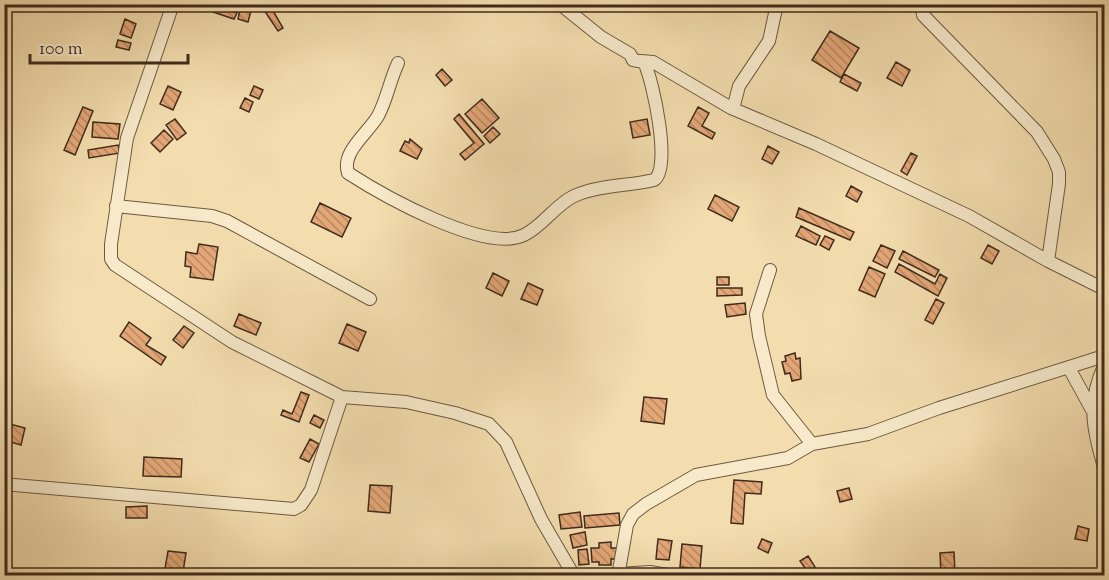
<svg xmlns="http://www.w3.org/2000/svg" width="1109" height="580" viewBox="0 0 1109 580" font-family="'Sorts Mill Goudy',serif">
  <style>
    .building { fill: url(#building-back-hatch); stroke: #402b1c; stroke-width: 1.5 }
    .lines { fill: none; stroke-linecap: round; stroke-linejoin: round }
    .minor-casing { stroke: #6d5840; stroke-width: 14 }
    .minor { stroke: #f7e9ca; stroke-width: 12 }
  </style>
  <defs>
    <pattern id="building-back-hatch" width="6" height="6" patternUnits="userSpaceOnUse" patternTransform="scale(1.5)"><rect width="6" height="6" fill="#e4a777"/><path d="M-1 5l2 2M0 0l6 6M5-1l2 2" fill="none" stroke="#ba8861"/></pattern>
  </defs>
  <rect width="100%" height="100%" fill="#f3ddae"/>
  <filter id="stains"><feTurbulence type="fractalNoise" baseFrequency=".00333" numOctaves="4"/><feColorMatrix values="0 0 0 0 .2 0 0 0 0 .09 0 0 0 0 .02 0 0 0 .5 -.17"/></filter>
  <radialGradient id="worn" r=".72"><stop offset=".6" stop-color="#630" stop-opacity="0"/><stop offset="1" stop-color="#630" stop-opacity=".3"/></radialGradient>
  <!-- building -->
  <path class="building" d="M241 4 252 7 248 22 238 19Z
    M269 4 283 28 278 31 262 7Z
    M216 6 237 13 234 19 213 12Z
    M125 19 136 24 131 38 120 34Z
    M830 31 859 48 841 78 812 60Z
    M118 40 131 43 129 50 116 47Z
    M896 62 910 70 902 86 887 78Z
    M442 69 452 80 445 86 436 75Z
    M844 74 861 83 857 91 840 82Z
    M168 86 181 92 173 110 160 104Z
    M254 86 263 90 259 99 250 95Z
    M245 98 253 102 249 112 240 108Z
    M482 99 499 118 482 133 465 114Z
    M83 107 93 111 75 155 64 150Z
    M698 107 709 113 702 126 715 133 712 139 688 126Z
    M459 114 484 144 465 160 460 154 474 143 454 119Z
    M175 119 186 133 177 140 166 125Z
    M647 119 650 135 633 138 630 122Z
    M93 122 120 124 118 139 92 137Z
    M493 127 500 134 490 143 484 136Z
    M164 130 173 139 160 152 151 143Z
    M410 139 422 149 417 159 400 151 405 141 409 143Z
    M118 145 120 153 89 158 88 150Z
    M768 146 779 152 772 164 762 159Z
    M911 153 917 156 907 175 901 171Z
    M851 186 862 192 857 202 846 196Z
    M715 195 739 207 732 221 708 209Z
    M320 203 351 218 342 237 311 222Z
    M799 208 854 232 850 240 796 217Z
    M801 226 820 236 816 245 796 236Z
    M825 236 834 240 829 250 820 245Z
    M199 244 218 247 213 280 190 277 191 267 185 266 186 252 197 254Z
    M881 245 895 251 887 268 873 261Z
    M988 245 999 251 992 264 981 258Z
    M903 251 939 270 935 277 899 259Z
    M899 264 935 284 940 274 947 278 938 296 895 272Z
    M869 267 885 274 875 297 859 290Z
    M493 273 509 281 502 296 486 288Z
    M717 277H729V285H717Z
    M528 283 543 290 537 305 521 299Z
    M717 288H742V295L717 296Z
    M936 299 944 303 933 324 925 320Z
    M745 303 746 314 727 317 725 305Z
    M239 314 261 323 256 335 234 326Z
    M129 322 151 338 146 345 166 357 161 365 120 336Z
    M347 324 366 332 358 351 339 343Z
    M184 326 194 333 183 348 173 340Z
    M795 353 796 359 800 358 801 379 792 381 790 373 785 374 782 362 786 361 785 356Z
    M301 392 309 395 299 422 281 415 283 410 292 414Z
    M644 397 667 399 664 424 641 421Z
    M314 415 324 420 320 428 310 423Z
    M6 423 25 428 21 445 4 440Z
    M310 439 319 444 309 462 300 458Z
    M144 457 182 459 181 477 143 476Z
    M734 480 762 482 761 494 745 493 743 524 731 523Z
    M370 485 392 486 390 513 368 511Z
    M849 488 852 499 840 502 837 491Z
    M147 506V518H126V507Z
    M580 512 582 527 561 529 559 515Z
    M619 513 620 525 585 528 584 516Z
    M1078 526 1089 529 1087 541 1075 539Z
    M585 532 587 545 573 548 570 535Z
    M658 539 672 541 669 560 656 559Z
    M762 539 772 543 768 553 758 548Z
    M611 542V548H617V559H611V565H599V562H592L591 548H599V543Z
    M682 544 702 546 700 569 680 567Z
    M587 549 589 564 579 565 578 550Z
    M168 551 186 553 183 572 165 569Z
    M954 552 955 573 941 574 940 553Z
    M808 556 815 567 808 572 800 561Z"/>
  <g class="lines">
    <!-- minor casing -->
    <g class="minor-casing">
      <path id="minor" d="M173 4 127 138 111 244V259L115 265 232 342 342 397 406 402 455 413 489 424 506 442 541 519 574 576
        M921 4 923 15 1037 132 1054 159 1059 172V184L1048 261 1104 289
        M641 61 653 62 731 108 816 144 969 216 1048 261
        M398 63C390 80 387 99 378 116 368 133 341 152 348 173 382 195 486 254 524 235 543 226 555 205 574 196 598 185 629 186 654 180 672 169 653 80 644 62L633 60 630 54 601 37 560 4
        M733 109 739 86 769 41 777 4
        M116 206 212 216 227 221 370 299
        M770 270 756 314 759 336 773 395 812 444
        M1104 366C1087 403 1093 430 1104 467
        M1069 368 1092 410
        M14 485 294 509 301 505 311 490 342 397
        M619 574 650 572 673 576
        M618 576 627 525 633 514 646 504 696 475 788 458 812 444 868 434 939 408 1104 356"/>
    </g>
    <!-- minor -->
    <use href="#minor" class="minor"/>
  </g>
  <!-- margin -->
  <rect width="1109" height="580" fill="none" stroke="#f3ddae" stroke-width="24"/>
  <rect x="6" y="6" width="1097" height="568" fill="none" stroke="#402b1c" stroke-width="3"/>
  <rect x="12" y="12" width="1085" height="556" fill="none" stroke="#402b1c" stroke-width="1.5"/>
  <!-- scale -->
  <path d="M30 54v9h158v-9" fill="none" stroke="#402b1c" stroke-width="3"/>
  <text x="39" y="54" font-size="18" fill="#402b1c" stroke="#f7e9ca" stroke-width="4.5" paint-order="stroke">100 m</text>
  <rect width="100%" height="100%" filter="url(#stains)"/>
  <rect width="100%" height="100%" fill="url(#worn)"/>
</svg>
